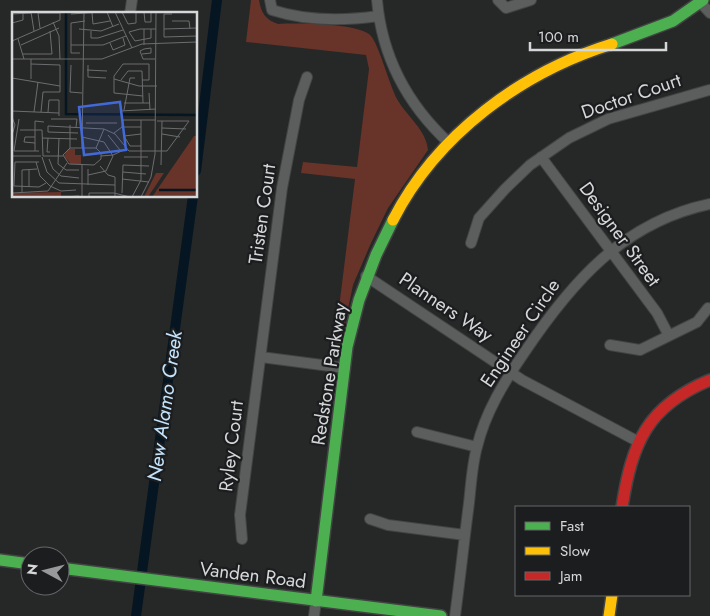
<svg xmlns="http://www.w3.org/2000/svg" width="710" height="616" viewBox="0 0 710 616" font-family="Jost,sans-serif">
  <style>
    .green { fill: #683328 }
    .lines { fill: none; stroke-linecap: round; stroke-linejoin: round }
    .canal { stroke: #051521; stroke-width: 10 }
    .street-casing { stroke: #424343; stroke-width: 12 }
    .fast-casing { stroke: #424343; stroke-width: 14 }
    .slow-casing { stroke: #424343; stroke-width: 14 }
    .jam-casing { stroke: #424343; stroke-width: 14 }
    .street { stroke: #5c5d5d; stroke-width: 10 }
    .fast { stroke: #4caf50; stroke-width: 11 }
    .slow { stroke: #ffc107; stroke-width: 11 }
    .jam { stroke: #c62828; stroke-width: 11 }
    .labels { text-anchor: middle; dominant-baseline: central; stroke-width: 4.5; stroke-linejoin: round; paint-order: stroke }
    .street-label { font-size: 19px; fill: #d5d7d8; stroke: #1b1d1f }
    .water-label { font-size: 20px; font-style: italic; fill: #c4e4fd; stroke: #1b1d1f }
    .inset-river { fill: none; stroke: #051521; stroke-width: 2.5 }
    .inset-road { fill: none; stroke: #6c6d6e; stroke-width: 1 }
    .view { fill: #4269d8; fill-opacity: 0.15; stroke: #4269d8; stroke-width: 2.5 }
    .inset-edge { fill: none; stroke: #d5d7d8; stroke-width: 2.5 }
  </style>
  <rect width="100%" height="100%" fill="#262727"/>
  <!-- green -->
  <path class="green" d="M251 0H259C261 13 266 20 278 24 296 23 360 23 371 36 378 43 390 86 397 99 407 117 426 129 428 150L388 208 371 243 353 285 340 347 334 348 355 179 301 173 303 162 357 167 369 69 366 55 246 42Z"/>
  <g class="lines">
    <!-- canal -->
    <path class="canal" d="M196 171 217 0
      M136 616 193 196"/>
    <!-- street casing -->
    <g class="street-casing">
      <path id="street" d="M270 0 272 10C306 21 343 21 378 16
        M377 0C382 57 408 105 449 143
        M498 0 506 8 531 0
        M700 2 710 13
        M130 14 132 0
        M541 157 657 313 668 334
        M471 243 479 218 505 189 530 165 569 138 608 119 709 90
        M366 276 522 380 637 441
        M610 345 640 350 697 322 708 308
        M261 357 345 368
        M417 432 477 447
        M370 519 388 525 465 535
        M242 539 240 515 282 188 299 100 307 77
        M314 616 316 601
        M455 616C460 579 464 541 469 503 471 485 472 465 477 447 485 413 504 382 524 353 571 283 623 222 710 204"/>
    </g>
    <!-- fast casing -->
    <g class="fast-casing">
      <path id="fast" d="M612 44 673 21 703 0
        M0 560 30 564
        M60 568 441 616
        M316 601 347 347 359 300 376 255 393 220"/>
    </g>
    <!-- slow casing -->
    <g class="slow-casing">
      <path id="slow" d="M393 220C437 134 522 72 612 44
        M609 616 612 595"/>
    </g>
    <!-- jam casing -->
    <g class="jam-casing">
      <path id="jam" d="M622 507C632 443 647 406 710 380"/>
    </g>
    <!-- street -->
    <use href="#street" class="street"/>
    <!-- fast -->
    <use href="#fast" class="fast"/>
    <!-- slow -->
    <use href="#slow" class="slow"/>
    <!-- jam -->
    <use href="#jam" class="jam"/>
  </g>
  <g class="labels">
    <!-- street labels -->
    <g class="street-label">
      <text transform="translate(631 96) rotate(-19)">Doctor Court</text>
      <text transform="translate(262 214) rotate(-82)">Tristen Court</text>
      <text transform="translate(620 234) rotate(54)">Designer Street</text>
      <text transform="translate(446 307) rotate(34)">Planners Way</text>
      <text transform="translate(520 333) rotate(-56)">Engineer Circle</text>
      <text transform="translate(329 374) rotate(-81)">Redstone Parkway</text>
      <text transform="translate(231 446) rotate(-83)">Ryley Court</text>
      <text transform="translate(253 575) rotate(7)">Vanden Road</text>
    </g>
    <!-- water labels -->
    <g class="water-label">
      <text transform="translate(165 406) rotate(-82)">New Alamo Creek</text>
    </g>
  </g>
  <!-- overview -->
  <g transform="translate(12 12)">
    <rect width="185" height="185" fill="#262727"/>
    <path d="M182 124H185V177L145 179H185V185H140ZM56 137H63V143H69V152H59L52 144ZM144 161H152L136 185H132ZM49 180V185H0V181Z" fill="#683328"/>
    <path class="inset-river" d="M54 0V102L185 103M147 178H185"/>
    <path class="inset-road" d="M19 0 22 19M95 0 101 15M103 0 120 36M110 0 116 12 124 11V0M132 0 133 10H139V0M80 1 81 12 98 9M0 2 19 1M59 2 89 0M160 2H152V25L185 24M160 9H177L178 17M41 10 47 24 48 47M0 11 11 8V1M28 16 26 1H48M67 17 89 19 107 12M139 17V26L123 29 117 20 128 17H144M152 17 185 16M79 19V26H86L111 18M6 27 12 47M0 29 48 8V0M98 31 101 38 113 33 111 26M9 33 47 16M59 33H91L114 24M132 33V17M132 37 128 39 131 47H143M68 41H59V11L73 9M11 42H40L38 19M130 42 139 41V36L132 37M0 47H90L130 32 185 30M19 52 48 53V80H31L29 100M59 53 58 80 70 81M76 53V65L94 66M75 58 95 59M0 66 48 74M19 67V47M102 67 127 74H145M109 68 116 59H130L131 91M130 68H137V52H111L102 64V81L131 84M137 81 138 98M112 91H138M112 98 118 66H123M0 99 47 101M108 99 144 97M22 100 26 70M36 100 37 88H47V104M0 105 3 113 0 123M7 107 2 139H27M39 107H65L64 115M74 111H105M58 113V136M110 115 111 108H144M150 116 174 117M8 118H30L31 144M66 121 36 120V114L92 117 103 122 117 139H155L177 109H145M102 121 110 115H129M129 122 112 124 118 134H129M150 122 168 125M96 123 108 138M23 125H13L12 130 23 131M70 125 92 130 101 144 94 159 76 163M30 126 65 127M36 126 35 140H38M47 126 46 152 54 158H67M58 136H84L89 141V147L82 153 57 152 51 143ZM70 136 72 0M84 136 92 117M23 139V109L32 110M0 144H29M31 144H51M89 144 101 143 114 137M30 145 35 160 47 171 103 173M112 145H136M37 147 41 157 49 164 67 166M24 150 28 164 38 174 49 179 64 178M27 150H3L2 174 27 175 34 171M149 153 150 109M88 154 96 163 103 165V185M76 157V173M17 158V175M111 160 134 162M110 167 137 170M10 180V158L25 157M0 181 36 179 55 151M110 181 111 153 137 154M50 185 67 184M70 185V153M77 185V181H102L118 185M120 185 129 168V108M129 185 139 165 143 142 144 0"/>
    <path class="view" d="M108 90 114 138 72 143 67 95Z"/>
    <rect width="185" height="185" class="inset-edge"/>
  </g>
  <!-- legend -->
  <rect x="515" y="506" width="175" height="90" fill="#1b1d1f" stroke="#656769"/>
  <rect x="525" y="522" width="25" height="8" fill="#4caf50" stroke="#656769"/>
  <text x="560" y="531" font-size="15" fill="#d5d7d8">Fast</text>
  <rect x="525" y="547" width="25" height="8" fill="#ffc107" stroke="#656769"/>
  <text x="560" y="556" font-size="15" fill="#d5d7d8">Slow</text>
  <rect x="525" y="572" width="25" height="8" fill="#c62828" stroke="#656769"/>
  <text x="560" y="581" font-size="15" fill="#d5d7d8">Jam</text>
  <!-- north arrow -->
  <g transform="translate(45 571) rotate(277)"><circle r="24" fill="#1b1d1f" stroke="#656769"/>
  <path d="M0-4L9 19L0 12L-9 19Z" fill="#98999a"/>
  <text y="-8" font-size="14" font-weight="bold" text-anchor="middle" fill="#d5d7d8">N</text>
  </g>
  <!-- scale -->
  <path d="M530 42v8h136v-8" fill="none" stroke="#d5d7d8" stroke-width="2.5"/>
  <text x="538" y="42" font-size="15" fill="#d5d7d8" stroke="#1b1d1f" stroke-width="4" paint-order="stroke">100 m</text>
</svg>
